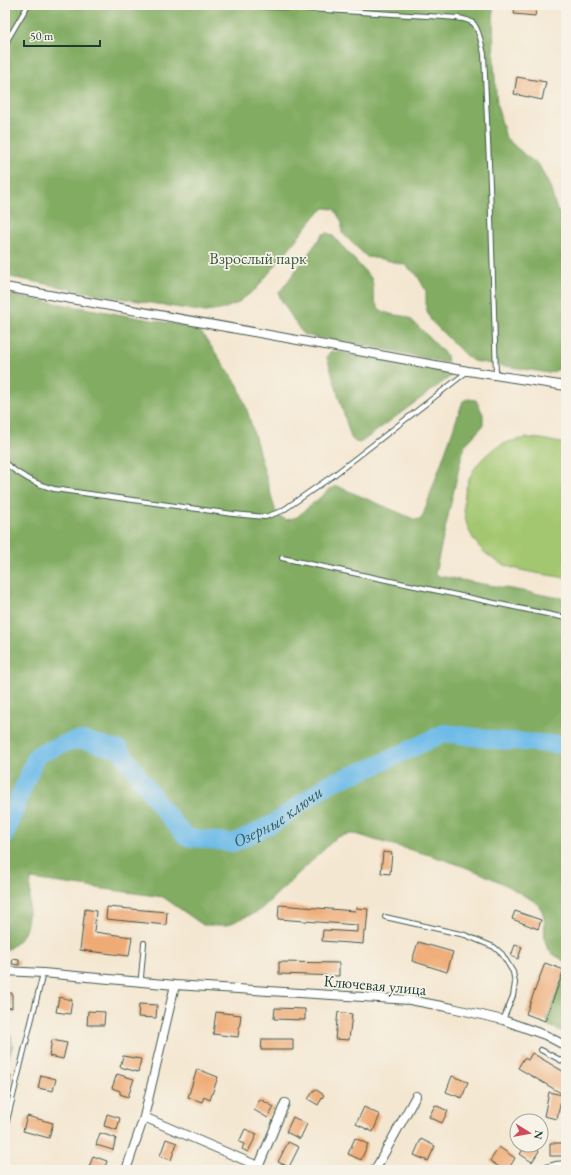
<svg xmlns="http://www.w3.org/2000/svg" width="571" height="1175" viewBox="0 0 571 1175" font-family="'EB Garamond',serif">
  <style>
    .green { fill: #a3c770; stroke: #618252 }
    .forest { fill: #82ac62; stroke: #50744b }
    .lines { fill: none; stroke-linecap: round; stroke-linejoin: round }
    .river { stroke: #6ebbe8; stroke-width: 18 }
    .building { fill: #efab76 }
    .service-casing { stroke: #3f564c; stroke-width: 6 }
    .minor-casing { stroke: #3f564c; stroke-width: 10 }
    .service { stroke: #fff; stroke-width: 4 }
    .minor { stroke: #fff; stroke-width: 8 }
    .labels { text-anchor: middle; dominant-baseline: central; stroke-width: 3.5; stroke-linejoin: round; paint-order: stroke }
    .park-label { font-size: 16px; fill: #395940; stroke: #f7f3e8 }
    .street-label { font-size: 16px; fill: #1f3d34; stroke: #f7f3e8 }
    .water-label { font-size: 17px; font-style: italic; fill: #335c61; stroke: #f7f3e8 }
  </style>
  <rect width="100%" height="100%" fill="#f7f3e8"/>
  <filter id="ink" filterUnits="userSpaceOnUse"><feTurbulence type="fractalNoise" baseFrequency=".025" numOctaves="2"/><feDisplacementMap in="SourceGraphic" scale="8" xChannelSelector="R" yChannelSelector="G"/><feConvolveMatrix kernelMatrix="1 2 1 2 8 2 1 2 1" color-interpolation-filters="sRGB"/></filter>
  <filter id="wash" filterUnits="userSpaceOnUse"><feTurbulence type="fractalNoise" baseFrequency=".012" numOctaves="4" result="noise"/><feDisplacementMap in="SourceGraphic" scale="16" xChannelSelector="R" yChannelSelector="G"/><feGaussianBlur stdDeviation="0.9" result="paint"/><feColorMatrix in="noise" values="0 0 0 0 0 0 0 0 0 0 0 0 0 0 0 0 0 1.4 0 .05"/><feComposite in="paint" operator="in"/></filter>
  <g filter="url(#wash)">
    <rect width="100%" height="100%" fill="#f4e7d1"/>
    <!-- green -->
    <path class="green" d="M527 438 541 439 566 444V578C545 574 514 572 495 560 455 536 454 480 490 452 501 443 514 440 527 438Z"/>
    <!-- forest -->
    <path class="forest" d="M5 5H493L494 66 497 105 506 138 526 156 539 165 550 187 557 211 566 214V357C563 368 559 370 549 373L473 361 464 354 431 321 426 308V291L417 275 405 265 382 259 367 257 342 233V222L334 209 324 208 316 215 256 289 236 304 220 310 205 312 108 296 5 276Z
      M328 233 333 236 371 278C375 287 371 298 378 307 385 316 397 314 407 317 413 319 440 349 447 356L448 363 360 344 313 337 304 334 300 330 280 298 279 293 323 234Z
      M5 294 185 326 201 332 238 385 248 413 277 516 287 520 297 517 330 489 337 486 416 520 422 518 463 401 468 399 476 400 483 414V426L464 446 435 573 439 576 566 599V964C562 957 552 956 548 949 540 935 550 919 538 905 535 901 528 898 523 895 480 868 428 854 378 841 371 839 359 834 352 834 347 834 342 836 337 837L259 911 227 925H203L163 897 31 879C30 891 29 921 25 931 21 940 13 946 5 951Z
      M332 351 449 372 451 376 360 443 355 442 351 438 327 357 329 353Z
      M566 968V1033L549 1026 547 1019Z
      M5 1030 11 1035 13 1046 5 1066Z"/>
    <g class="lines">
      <!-- river -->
      <path class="river" id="s1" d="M5 835 24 785 37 755 63 744 73 741 83 740 120 750 160 806 186 837 233 843 274 823 330 783 373 767 444 733 496 740 566 745"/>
    </g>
    <g id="blocks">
      <!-- building -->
      <path class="building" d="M515 5H537L535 16 514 14Z
        M517 77 546 82 542 100 514 94Z
        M383 852 392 853 390 874 381 873Z
        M279 905 355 911 356 908 368 909 366 932 364 931 363 944 322 941 323 930 357 932V925L278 919Z
        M107 907 167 912 166 925 106 919Z
        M85 909 96 911 94 932 132 937 129 956 80 950Z
        M515 911 541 920 538 929 512 919Z
        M418 942 453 952 447 972 412 961Z
        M515 945 522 947 518 959 511 956Z
        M13 959 19 960V965L12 964Z
        M279 962 339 963V976L279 974Z
        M545 963 564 970 545 1021 526 1014Z
        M5 993H12V1008L5 1007Z
        M59 997 72 1000 70 1014 56 1012Z
        M139 1004 157 1005 156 1018 138 1017Z
        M275 1008 305 1009V1020L274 1019Z
        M88 1011 105 1012 104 1025H87Z
        M216 1012 241 1015 238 1037 213 1034Z
        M338 1012 352 1014 349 1040 335 1039Z
        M262 1039H293V1050H261Z
        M52 1040 67 1043 63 1059 49 1056Z
        M532 1053 566 1073V1096L518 1068 524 1058 528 1060Z
        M123 1056 141 1059 138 1072 120 1067Z
        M197 1069 218 1077 210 1100 204 1097 202 1102 188 1097Z
        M117 1074 134 1079 128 1097 120 1094V1091L112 1088Z
        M5 1075 11 1076 9 1089 5 1088Z
        M41 1075 56 1079 53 1091 38 1088Z
        M452 1076 468 1082 462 1098 446 1092Z
        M315 1089 324 1095 318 1105 308 1099Z
        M549 1092 562 1095 557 1119 544 1116Z
        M260 1099 274 1107 268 1118 254 1110Z
        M435 1105 448 1111 442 1123 429 1117Z
        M364 1107 380 1115 373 1132 356 1124Z
        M107 1114 120 1118 117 1130 104 1126Z
        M27 1116 53 1123 49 1138 23 1131Z
        M293 1117 307 1124 300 1139 286 1132Z
        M245 1129 257 1134 248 1152 242 1149 244 1144 239 1142Z
        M100 1133 116 1138 113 1150 96 1145Z
        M355 1138 368 1144 361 1160 348 1154Z
        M166 1139 177 1143 171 1160 160 1156Z
        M421 1139 435 1146 428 1161 414 1155Z
        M288 1142 299 1147 289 1167 278 1162Z
        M550 1143H564V1156H550Z
        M526 1145H531L539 1151 532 1162 520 1154Z
        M499 1147 515 1158 508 1170H504L490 1161Z
        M93 1156 107 1161 104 1170H88Z"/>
    </g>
  </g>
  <g filter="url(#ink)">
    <use href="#blocks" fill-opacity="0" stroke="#3f564c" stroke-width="1"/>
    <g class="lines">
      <!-- service casing -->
      <g class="service-casing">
        <path id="service" d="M239 5 444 17C453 18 465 17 473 23 479 28 482 46 484 54L490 185 496 375
          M5 49 8 39 28 5
          M5 463C20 476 35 484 54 489L233 514 265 517 282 511 334 475 468 371
          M282 558 566 618
          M385 917 465 935 494 947 502 954 513 972 515 983 513 996 503 1020
          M142 982 141 977 144 943
          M541 1050 566 1063
          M5 1129 43 973"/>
      </g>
      <!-- minor casing -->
      <g class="minor-casing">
        <path id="minor" d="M5 287 468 371 566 386
          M5 971 43 973 175 985 410 1000 452 1008 503 1020 545 1035 566 1046
          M144 1117 258 1166
          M126 1170 144 1117 175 985
          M257 1170 285 1103
          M375 1170 416 1096
          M543 1170 556 1166 566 1165"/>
      </g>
      <!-- service -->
      <use href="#service" class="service"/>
      <!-- minor -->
      <use href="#minor" class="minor"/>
    </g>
  </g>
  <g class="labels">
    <!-- park labels -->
    <g class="park-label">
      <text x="258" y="258">Взрослый парк</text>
    </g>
    <!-- street labels -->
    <g class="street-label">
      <text transform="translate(375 985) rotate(5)">Ключевая улица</text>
    </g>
    <!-- water labels -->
    <g class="water-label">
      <text stroke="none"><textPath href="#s1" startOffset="382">Озерные ключи</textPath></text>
    </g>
  </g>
  <!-- margin -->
  <rect width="571" height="1175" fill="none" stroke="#f7f3e8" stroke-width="20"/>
  <!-- north arrow -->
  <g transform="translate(529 1133) rotate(101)"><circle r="19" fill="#f7f3e8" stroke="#a1aaa0"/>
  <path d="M0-3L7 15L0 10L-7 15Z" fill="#d1495b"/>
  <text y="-6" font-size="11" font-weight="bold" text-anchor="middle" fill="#1f3d34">N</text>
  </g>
  <!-- scale -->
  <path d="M24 40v6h76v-6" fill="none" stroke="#1f3d34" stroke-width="2"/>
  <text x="30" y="40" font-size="12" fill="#1f3d34" stroke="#f7f3e8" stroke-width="3" paint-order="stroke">50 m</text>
</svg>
